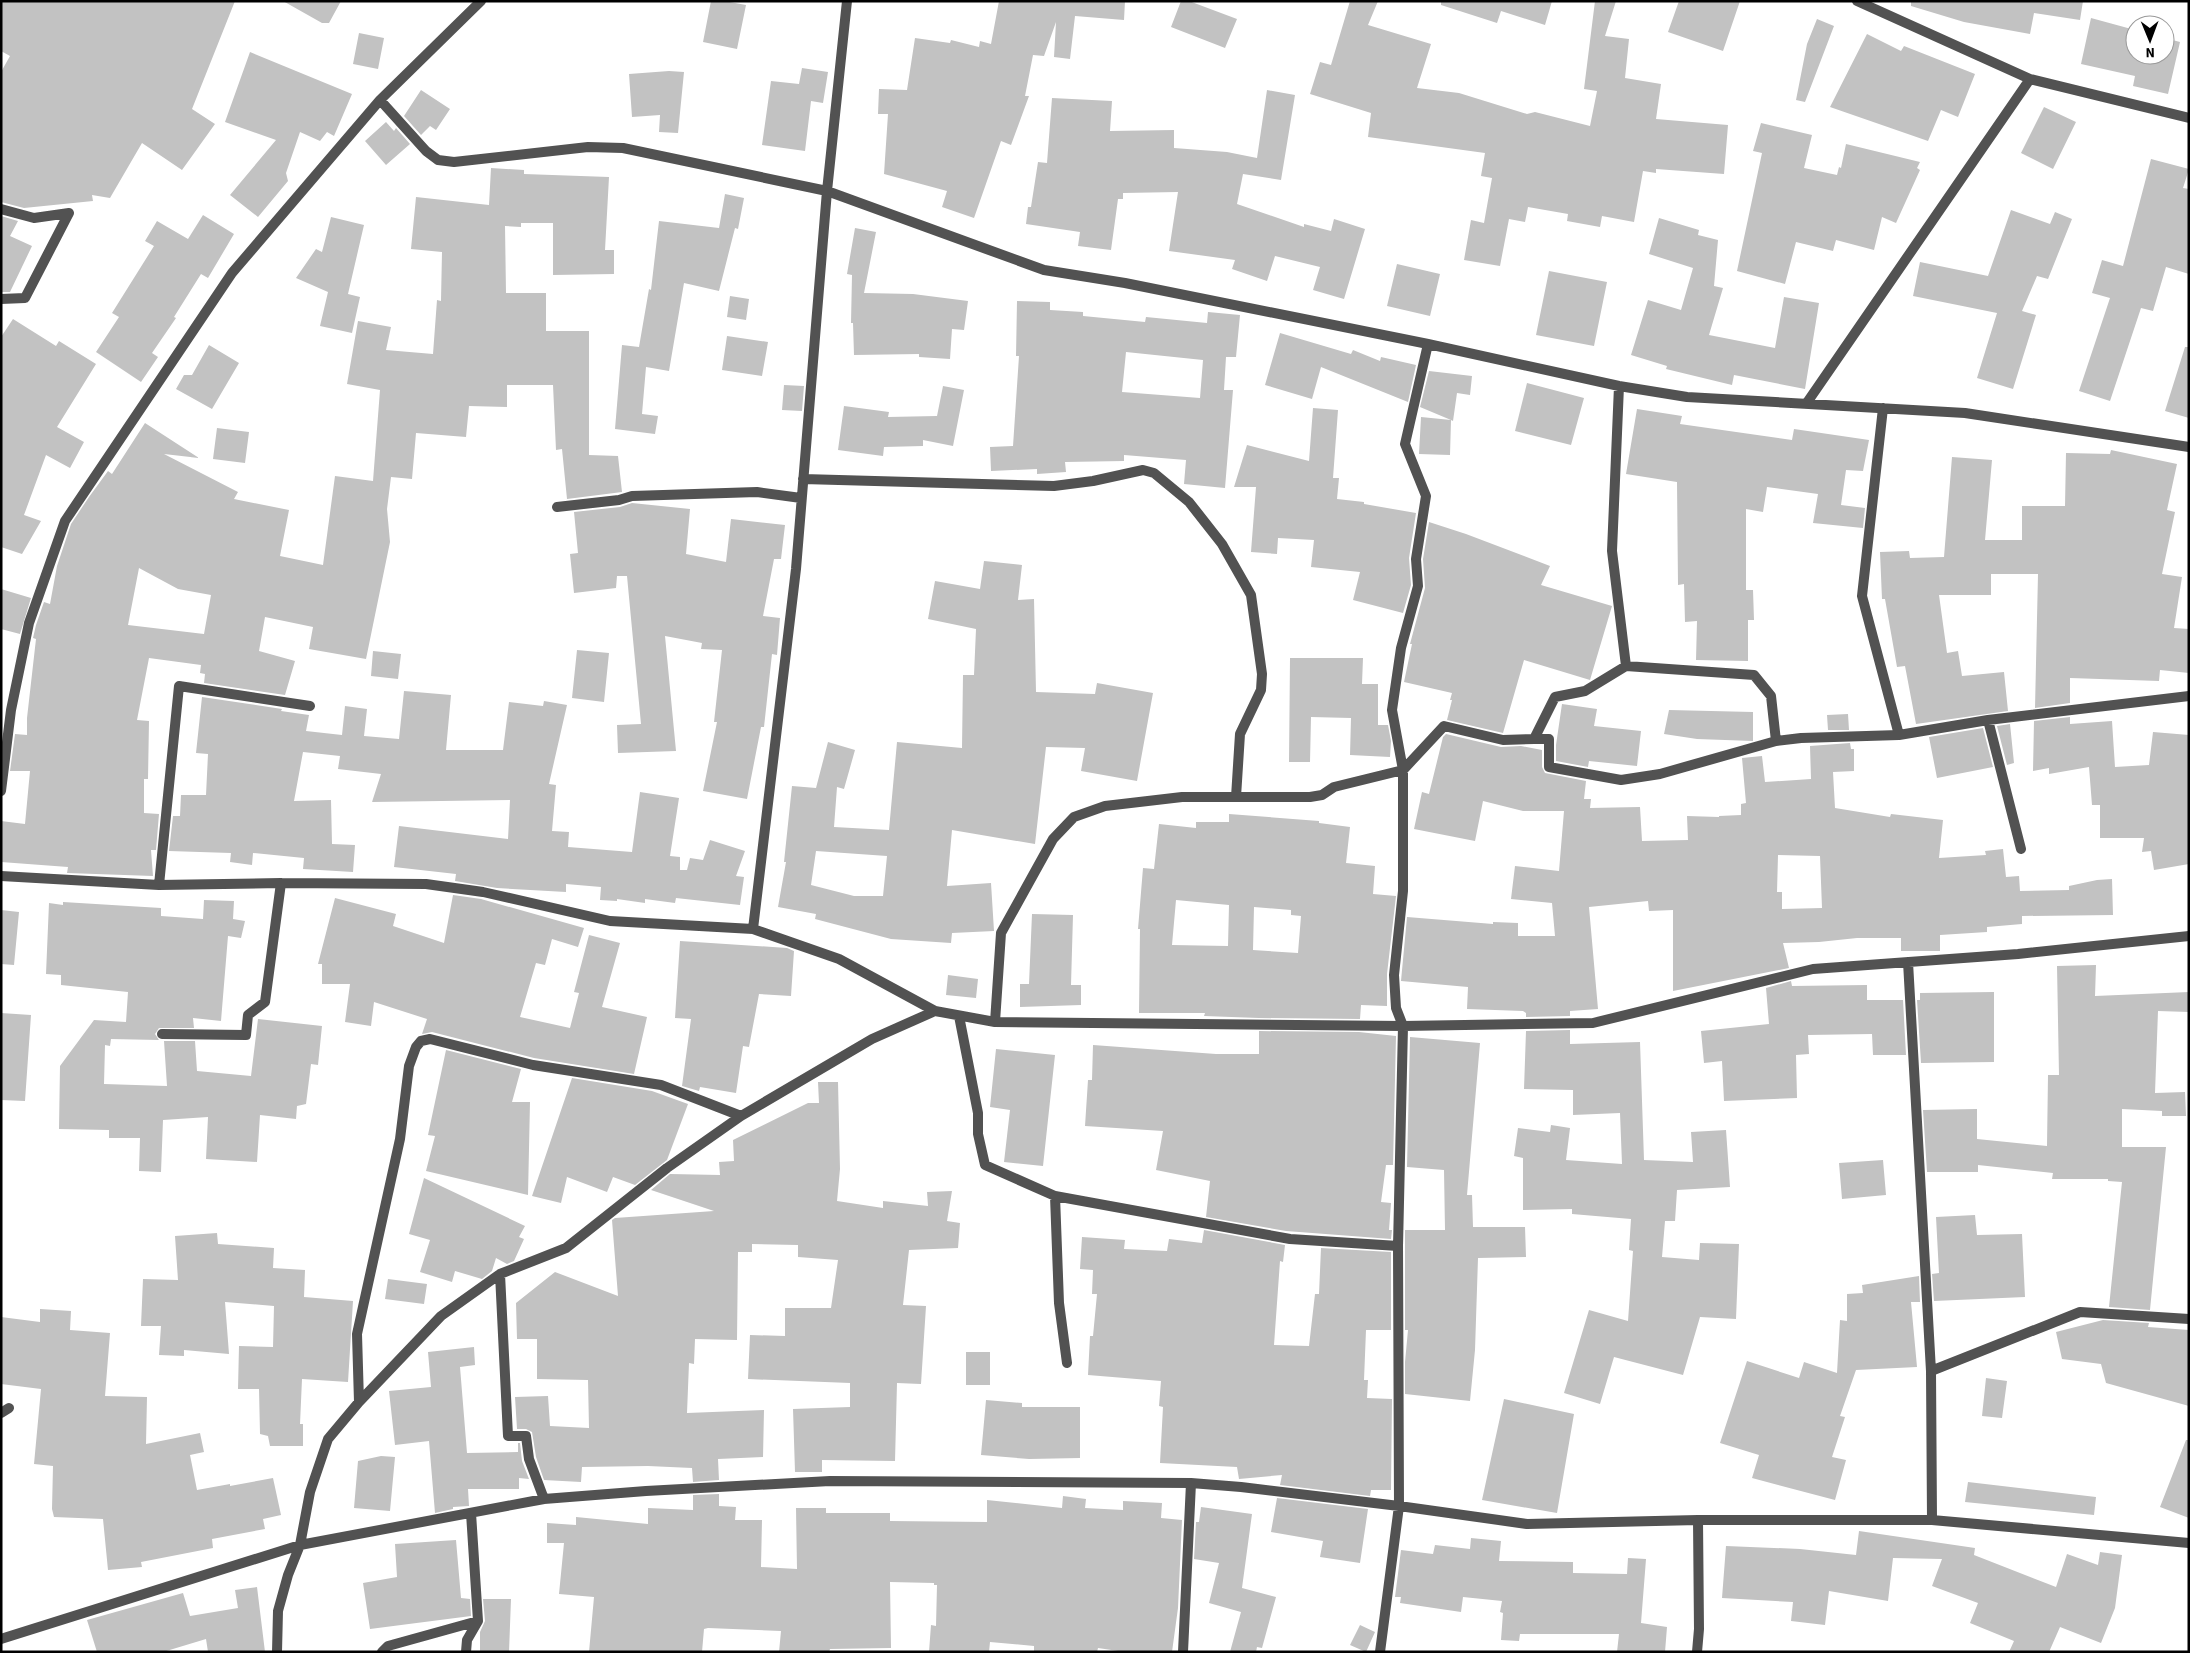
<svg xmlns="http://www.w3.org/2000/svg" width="2190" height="1653" viewBox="0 0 2190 1653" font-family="'Source Sans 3',sans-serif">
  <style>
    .building { fill: #c2c2c2; fill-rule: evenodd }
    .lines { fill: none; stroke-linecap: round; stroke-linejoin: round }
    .minor { stroke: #525252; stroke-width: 10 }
  </style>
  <rect width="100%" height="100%" fill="#fff"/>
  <!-- building -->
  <path class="building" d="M1 1H235L192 109 215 124 182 170 142 143 110 198 92 195 93 201 24 208 1 202V72L10 56 1 51Z
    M283 1H341L329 23H322Z
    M711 1H724L746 5 737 49 703 42Z
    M999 1H1125L1124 20 1075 16 1070 59 1054 57 1056 22 1044 56 1033 55 1025 96H1029L1011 145 1001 141 974 218 942 207 947 191 884 174 888 114H878L879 89 907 90 915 38 950 43 951 40 979 47 980 41 991 44Z
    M1181 1H1189L1237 19 1225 48 1171 27Z
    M1350 1H1378L1368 25 1431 44 1417 88 1459 93 1527 114 1535 112 1590 126 1597 91 1584 89 1595 1H1616L1605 36 1629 39 1625 78 1661 84 1656 119 1728 125 1724 174 1656 169V173L1643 171 1634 222 1602 216 1600 227 1567 221 1568 214 1528 207 1525 222 1509 219 1500 266 1464 260 1471 220 1484 223 1492 178 1481 176 1485 153 1368 137 1371 113 1310 94 1320 62 1331 65Z
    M1441 1H1552L1545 25 1501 11 1497 23 1441 5Z
    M1679 1H1740L1723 51 1668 32Z
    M1911 1H2083L2080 20 2034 13 2030 34 1964 22 1911 6Z
    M2091 18 2135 30V55H2165V38L2180 42 2168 94 2133 86 2135 76 2081 64Z
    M1817 19 1834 26 1805 102 1796 100 1807 44Z
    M359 33 384 38 378 69 353 64Z
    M1867 34 1901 51 1904 46 1975 74 1958 117 1941 110 1928 141 1830 107Z
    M250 52 352 94 334 136 327 132 320 141 300 132 286 173 288 181 258 217 230 195 276 140 225 122Z
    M802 68 828 72 823 103 811 101 805 151 762 145 771 81 799 84Z
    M669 71 684 72 678 133 659 132 660 115 632 117 629 74Z
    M421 90 450 109 436 130 430 126 421 135 404 116Z
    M1267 90 1295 95 1281 180 1243 174 1237 204 1304 227V224L1331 231 1334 219 1365 229 1344 299 1313 290 1320 267 1275 256 1267 281 1232 269 1235 260 1169 251 1178 192 1123 193V199H1118L1111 250 1078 246 1080 232 1026 224 1028 207H1031L1038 162 1047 163 1052 98 1112 101 1110 131 1174 130V148L1227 152 1257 158Z
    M2044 107 2076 122 2053 169 2021 153Z
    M386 122 394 131 396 128 410 144 386 165 365 141Z
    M1761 123 1812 135 1804 168 1837 175 1839 167 1841 168 1846 144 1920 162 1917 168 1920 170 1896 223 1882 217 1874 250 1836 240 1833 251 1796 242 1785 284 1737 271 1762 153 1753 151Z
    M2151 159 2189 169 2183 188 2189 189V274L2166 267 2153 311 2141 308 2110 401 2079 391 2110 298 2092 293 2102 260 2123 266Z
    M491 168 524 170V174L609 177 605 250H614V274L553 275V223H521V227L505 226 506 293H546V331H589V455L618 456 622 492 567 499 562 449 556 450 553 385H507V407L469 406 466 437 416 433 412 479 391 477 387 509 390 542 366 659 309 649 313 627 265 617 259 651 295 661 285 695 204 683 205 674 200 673 201 665 149 658 137 720 149 721 148 779H144V813L159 814 156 850H151L153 876 67 873 68 867 1 862V821L25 824 30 771H10L15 734 27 735V718L36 639 33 638 36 625 44 602 50 604 57 566 71 524 89 497 108 471 112 474 145 423 199 458 164 454 238 492 234 499 289 510 280 556 323 565 335 476 373 481 380 390 347 384 358 321 391 327 386 350 433 354 437 300 441 301 442 252 411 249 416 197 489 205ZM139 568 178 589 211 595 204 634 128 625Z
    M725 194 744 198 738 229 735 228 719 291 684 283 669 371 646 367 642 414 658 416 655 434 615 429 622 345 639 347 649 289 651 290 659 221 719 228Z
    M2011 210 2050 224 2055 212 2072 219 2048 279 2037 276 2022 311 2036 315 2013 389 1977 378 1997 313 1913 296 1920 262 1988 276Z
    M203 215 234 234 208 278 201 274 174 317 176 318 152 353 158 357 141 382 96 352 119 317 112 313 154 246 145 241 157 221 188 239Z
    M1 216 18 221 10 236 32 246 10 292H1Z
    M331 217 364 225 348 294 360 297 352 333 320 326 328 292 296 278 316 249 322 252Z
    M1659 218 1699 230 1698 235 1718 240 1714 286 1723 288 1709 335 1775 348 1784 297 1819 303 1805 389 1734 375 1732 385 1666 369 1667 366 1631 355 1648 300 1681 310 1693 268 1649 254Z
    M855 228 876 232 864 293 913 294 968 301 964 330 952 329 950 359 919 357V354L854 355 853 323H851L852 275 847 274Z
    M1397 264 1440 274 1430 316 1387 306Z
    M1549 271 1607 282 1594 346 1536 335Z
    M730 296 749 299 746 320 727 317Z
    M1017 301 1050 302V310L1083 312V316L1145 322 1146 317 1207 323 1208 312 1240 315 1236 357H1226L1224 390H1233L1225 488 1184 484 1186 460 1124 455V461L1065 462 1066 472 1037 474V469L991 471 990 447 1013 446 1019 356H1016ZM1126 352 1203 360 1200 398 1122 392Z
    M13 319 56 346 59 341 96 364 57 427 84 442 70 468 46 455 24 515 41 521 22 554 1 547V337Z
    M1280 333 1351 354 1353 350 1380 361 1381 357 1416 365 1408 402 1321 367 1312 399 1265 385Z
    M727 336 768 342 762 376 722 370Z
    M209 345 239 363 212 409 176 389 184 375H192Z
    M2185 347H2189V418L2165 411Z
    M1429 371 1472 376 1470 395 1457 393 1453 421 1451 420 1450 455 1419 454 1421 417 1451 420 1420 407Z
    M1527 383 1584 398 1571 445 1515 431Z
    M784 385 804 386 802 411 782 410Z
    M943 386 964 390 953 446 923 440V446L884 447 883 456 838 450 844 406 889 412 888 417 937 416Z
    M1313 408 1338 410 1333 478H1339L1337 499 1364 502V504L1416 513 1409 558 1411 585 1403 613 1353 600 1360 572 1311 567 1314 540 1278 538 1277 554 1251 552 1256 487H1234L1247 445 1309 461Z
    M1637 409 1682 416 1680 424 1792 440 1794 429 1869 440 1863 471 1846 470 1841 505 1865 508 1863 528 1813 523 1818 494 1767 487 1763 512 1746 509V590H1753L1754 620H1748V661L1696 660 1697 621 1685 622 1684 584 1678 585 1677 482 1626 474Z
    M217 428 249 432 245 463 213 459Z
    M2111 450 2177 464 2167 510 2175 512 2162 574 2182 577 2174 628 2189 629V673L2160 670 2159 681 2070 678V703L2035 708 2038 574H1991V595H1939L1947 653 1958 651 1962 676 2004 672 2008 711 1916 724 1905 666 1897 667 1885 599H1882L1880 552 1909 551 1910 558 1944 557 1952 457 1992 460 1985 540H2022V506H2065L2066 453 2110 454Z
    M632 503 690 509 686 554 726 562 731 519 785 525 781 559H774L763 616 780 618 777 655 772 654 764 727H761L747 799 703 791 717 722H714L722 650 701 649 702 643 665 636 676 751 618 753 617 725 641 724 627 576H617L616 588 574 593 570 554 578 553 574 512 620 507Z
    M1429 522 1466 534 1550 566 1541 585 1612 606 1590 680 1524 660 1503 733 1447 720 1452 700H1450L1452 693 1404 682 1412 644H1410L1425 588 1423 559Z
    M984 561 1022 565 1018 600 1034 599 1036 692 1095 694 1097 683 1153 693 1137 781 1081 771 1085 748 1046 747 1035 844 952 830 947 886 991 883 994 931 952 933 951 943 891 939 815 919 816 914 778 907 786 862H784L792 786 816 788 828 742 855 750 844 789 837 787 834 827 889 830 897 742 962 748 963 675H974L976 629 928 619 935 581 980 589ZM816 851 887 856 883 896H854L811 885Z
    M1 589 31 598 20 634 1 629Z
    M577 650 609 653 604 702 572 698Z
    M373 651 401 654 398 679 371 676Z
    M1290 658H1363L1362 684H1378V725H1388L1391 741 1390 757 1350 755 1351 718 1311 717 1310 762H1289Z
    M404 691 451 695 446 750H503L509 702 543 706 544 701 567 705 549 784 556 785 552 831 569 832 568 847 632 852 640 792 679 798 670 856 680 857V870H687L690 858 703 860 710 840 745 851 736 876 744 877 740 905 676 898 675 903 645 899V903L617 899V901L600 900 601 887 566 884V892L497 888 455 881 456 874 394 867 399 826 508 839 510 800 372 802 381 774 338 769 340 756 303 752 294 801 331 800 332 844 355 845 353 872 303 869 304 858 253 853 252 865 230 862 231 853 169 851 173 816H180L181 795H206L208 754 196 753 202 697 282 709 281 711 309 715 306 731 342 735 345 706 367 709 364 736 399 739Z
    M1562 704 1597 709 1594 726 1641 731 1637 766 1589 761 1588 767 1556 761V745Z
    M1669 710 1753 712V741L1697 739 1664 734Z
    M1848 714 1849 730H1828L1827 715Z
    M2070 717V724L2112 721 2115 767 2149 765 2153 732 2189 735V864L2154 870 2151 851 2142 852 2144 838H2100V805H2092L2089 767 2049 774V768L2033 771 2034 721Z
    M2010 724 2014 763 2007 765 1997 726Z
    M1983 728 1993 767 1937 778 1929 737Z
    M1446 734 1501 747 1521 746 1542 750V767L1545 773 1586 781 1584 799H1591L1590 808 1640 807 1642 841 1688 840 1687 816 1719 817V816L1741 815V804L1746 803 1742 758 1762 756 1765 782 1811 779 1810 746 1850 743 1851 749H1854V771L1833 772 1835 808 1890 817 1891 814 1943 820 1939 858 1986 855 1985 851 2003 849 2006 877 2019 876 2020 891 2069 890V886L2097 880 2112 879 2113 915 2022 916V924L1987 927V932L1940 935V951H1901V938H1857L1819 942 1783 943 1789 968 1673 991V910L1649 911 1648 901 1589 907 1598 1009 1570 1011V1016L1526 1017V1013L1523 1011 1467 1009 1468 987 1401 981 1407 917 1493 924V922L1518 923V936H1555L1552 903 1511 899 1515 866 1559 871 1564 811H1523L1483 801 1475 841 1414 829 1422 792 1429 794 1443 737ZM1778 855 1820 856 1822 908 1782 909V892H1777Z
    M1229 814 1319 821V823L1350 827 1346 863 1375 866 1373 894 1396 896 1387 974V1006L1361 1005 1360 1019 1259 1018 1204 1016 1205 1013H1139L1140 929H1138L1143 868 1154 869 1159 824 1196 828V822H1229ZM1176 900 1229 905 1228 946 1172 945ZM1254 907 1291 910V915L1301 916 1298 953 1253 950Z
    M453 895 481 899 584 928 578 947 552 939 545 965 536 963 520 1017 570 1028 579 993 574 992 589 935 620 943 602 1007 647 1017 634 1074 534 1058 432 1032 422 1034 427 1019 374 1002 371 1026 345 1022 350 984H322V964H318L335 898 396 914 393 926 444 943Z
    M204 900 234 901 233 919 245 921 241 938 228 936 221 1021 193 1018 194 1028H159L155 1034 159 1040 111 1039 110 1046 105 1045 104 1084 167 1086 164 1041H195L197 1071 251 1076 258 1019 322 1026 318 1065 311 1064 306 1104 297 1106 296 1119 260 1115 257 1162 206 1159 208 1117 163 1120 161 1172 139 1171 140 1138H109V1130L59 1129 60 1066 94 1020 126 1022 128 992 61 985V975L46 974 49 903 63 905V902L161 908V916L203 919Z
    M1 910 19 912 14 965 1 964Z
    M1032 914 1073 915 1071 985H1081V1005L1020 1007V984H1029Z
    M680 941 787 948 794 951 791 996 759 994 749 1047 743 1046 736 1093 700 1087 699 1091 682 1086 691 1019 675 1018Z
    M2096 965 2095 996 2189 992V1012L2158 1011 2155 1093 2185 1092 2186 1116H2162V1111L2122 1109V1147H2166L2150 1310 2109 1307 2122 1182 2108 1181V1179H2052L2053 1173 1978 1165V1172H1927L1923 1110 1977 1109V1139L2047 1146 2048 1075H2059L2057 966Z
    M948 975 978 979 976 998 946 995Z
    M1791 981 1792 986 1867 985V1000H1903L1906 1055H1873L1872 1034 1808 1035 1809 1054 1796 1055 1797 1098 1724 1101 1722 1061 1704 1063 1701 1031 1769 1024 1766 988Z
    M1994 992V1062L1921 1063 1917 1000H1920V993Z
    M1 1013 31 1015 25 1101 1 1100Z
    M1570 1030V1044L1640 1042 1644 1160 1693 1162 1691 1132 1726 1130 1730 1187 1677 1190 1675 1221H1665L1662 1257 1699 1260 1700 1243 1739 1244 1736 1319 1700 1317 1683 1375 1614 1357 1600 1404 1564 1393 1589 1310 1628 1321 1633 1251 1629 1250 1631 1219 1572 1214V1209L1523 1210V1158L1514 1156 1518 1128 1550 1132 1551 1125 1570 1128 1566 1160 1622 1164 1620 1113 1573 1115V1090L1524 1089 1526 1031Z
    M1259 1031 1359 1032 1396 1036 1393 1165H1386L1381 1202 1391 1203 1389 1230H1392L1391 1239 1286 1231 1206 1217 1210 1181 1156 1170 1163 1131 1085 1126 1088 1080H1092L1093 1045 1216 1054H1259Z
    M1410 1037 1480 1043 1467 1195H1472L1473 1227H1525L1526 1257 1478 1258 1475 1350 1470 1401 1405 1394V1362L1408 1330H1405V1230H1445L1444 1170 1407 1167Z
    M996 1049 1055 1055 1043 1166 1004 1162 1010 1110 990 1107Z
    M446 1050 521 1069 512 1102H530L528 1195 426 1171 435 1136 428 1135Z
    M572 1078 652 1091 688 1104 667 1160 635 1185 613 1177 607 1192 567 1177 561 1203 532 1196Z
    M818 1082H838L840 1169 837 1201 883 1208V1201L928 1206 927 1192 952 1191 947 1221 960 1223 958 1248 909 1250 903 1305 926 1306 921 1384 897 1383 895 1461 822 1460V1472H795L793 1409 850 1407V1383L748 1379 750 1335 785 1336V1308H831L838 1260 798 1257V1245L752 1244V1252H738L737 1340 695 1339 694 1364 689 1363 687 1413 764 1410 763 1457 718 1459 719 1480 693 1482 692 1468 648 1466 582 1467 581 1482 544 1480 536 1457 532 1432 526 1429H517L515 1397 548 1396 550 1426 589 1428 588 1380 537 1379V1339H517L516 1303 555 1272 618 1296 612 1220 615 1218 714 1211 651 1190 670 1174 720 1175 719 1162 734 1161 733 1140 808 1103H819Z
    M1883 1160 1886 1195 1842 1199 1839 1163Z
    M424 1178 525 1226 519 1237 524 1239 514 1261 507 1264 496 1258 492 1271 482 1279 455 1271 452 1282 420 1272 430 1240 409 1234Z
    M1975 1215 1977 1235 2022 1234 2025 1297 1934 1301 1932 1274 1939 1273 1936 1217Z
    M1204 1230 1285 1245 1283 1262 1280 1261 1274 1345 1309 1346 1315 1294H1319L1321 1248 1391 1252V1330H1366L1364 1380H1368L1367 1398 1392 1399 1391 1490H1371L1370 1496 1280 1485 1282 1475 1239 1479 1237 1467 1160 1463 1163 1407 1159 1406 1161 1381 1088 1375 1090 1336H1093L1097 1294H1092L1093 1270 1080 1269 1082 1237 1125 1240 1124 1249 1167 1251 1169 1239 1202 1243Z
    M217 1233 218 1244 274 1248 273 1268 305 1270 304 1297 353 1301 348 1382 302 1379 300 1424H303V1446H270L268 1436 260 1434 259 1389H238L239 1346 273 1347 274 1306 225 1302 229 1354 184 1350V1356L159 1355 161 1326H141L143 1279 178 1280 175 1236Z
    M1919 1276 1920 1302H1911L1917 1367 1856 1370 1840 1416 1845 1417 1832 1457 1846 1460 1835 1500 1752 1478 1759 1455 1720 1443 1747 1361 1799 1378 1804 1362 1837 1373 1840 1320 1847 1321V1294L1863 1293 1862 1285Z
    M388 1279 427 1284 424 1304 385 1299Z
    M40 1309 71 1311 70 1330 110 1333 105 1396 147 1397 146 1444 200 1433 204 1452 190 1455 197 1490 230 1484V1486L273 1478 281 1515 263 1519 265 1529 212 1539 213 1548 141 1562 142 1567 108 1570 103 1519 54 1517 52 1509 53 1466 34 1464 41 1389 1 1384V1317L40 1322Z
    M2103 1320 2149 1323 2148 1327 2189 1330V1406L2106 1383 2101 1364 2062 1359 2056 1332Z
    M474 1347 475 1365 460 1367 467 1453 518 1452V1443H520L522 1461 529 1479 519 1478V1489H468L469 1506 453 1507V1509L435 1513 429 1441 395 1445 389 1391 431 1387 428 1352Z
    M966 1352H990V1385H966Z
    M1986 1378 2007 1381 2002 1418 1982 1416Z
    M1504 1399 1574 1414 1557 1513 1482 1500Z
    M986 1400 1022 1403V1407H1080V1458L1029 1459 981 1455Z
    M2186 1440H2189V1518L2160 1507Z
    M381 1456 395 1457 390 1511 354 1508 358 1461Z
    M1968 1482 2096 1497 2094 1515 1965 1502Z
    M719 1494V1506L736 1507 735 1520H762L761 1567 797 1569 796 1508H826V1513H890V1521L987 1522V1500L1062 1508 1063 1496 1086 1499 1085 1508 1123 1510V1501L1162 1503 1161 1518 1182 1520 1178 1608 1172 1652H1125L1098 1648 1097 1652H1034V1646L990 1642 989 1652H929L931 1625 936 1626 937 1585H934V1583L890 1582 891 1648 830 1649 829 1652H779L781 1631 708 1628 704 1629 702 1652H589L594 1597 559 1594 564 1543H547V1523L576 1525V1517L648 1524V1508L693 1510V1495Z
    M1277 1498 1368 1509 1360 1563 1320 1557 1323 1541 1271 1532Z
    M1201 1507 1252 1514 1242 1588 1276 1597 1262 1648 1257 1647 1256 1652H1230L1241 1612 1209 1603 1219 1563 1194 1559 1196 1522H1199Z
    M1859 1531 1975 1548 1974 1555 2056 1587 2067 1554 2098 1565 2100 1552 2122 1555 2115 1608 2101 1643 2060 1627 2049 1652H2009L2014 1641 1970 1623 1978 1603 1932 1586 1942 1559 1893 1558 1888 1601 1829 1591 1825 1625 1791 1621 1793 1602 1722 1598 1726 1546 1800 1549 1856 1555Z
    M1471 1538 1501 1541 1499 1561 1573 1562V1573L1627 1574 1628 1558 1646 1559 1641 1623 1667 1627 1665 1652H1617L1619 1634H1520L1519 1641 1501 1640 1503 1613 1500 1612 1502 1601 1463 1597 1461 1612 1400 1603 1401 1597H1395L1401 1550 1433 1554 1435 1545 1470 1549Z
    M456 1540 461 1598 470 1599 471 1616 370 1629 363 1583 397 1577 395 1544Z
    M257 1587 265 1652H208L206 1639 163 1652H97L87 1620 183 1593 190 1616 238 1608 235 1590Z
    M483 1599H511L509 1652H480V1632L485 1621Z
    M1360 1625 1375 1632 1366 1652 1350 1645Z"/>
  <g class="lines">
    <!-- minor -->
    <path class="minor" d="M1857 1 2030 79 2189 118
      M380 100 426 151 438 160 454 162 588 147 623 148 827 191 1044 270 1125 283 1428 344 1619 386 1687 397 1965 413 2189 447
      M1 209 34 218 69 213
      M1 299 25 298 69 213
      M1619 386 1612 551 1626 666
      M1806 404 2030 79
      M1883 408 1862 596 1899 735
      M803 479 1054 486 1093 481 1143 470 1154 473 1189 502 1222 544 1251 595 1262 674 1261 690 1240 734 1236 797
      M557 507 619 500 632 496 757 492 801 498
      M1988 720 2021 849
      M1534 739H1549V767L1621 780 1660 774 1776 741
      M1 791 11 710 29 623 65 521 232 273 380 100 481 1
      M1 876 159 885 281 883 426 884 483 892 610 921 753 929 839 959 935 1011 995 1022 1403 1026 1593 1023 1813 969 2018 954 2189 936
      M159 885 179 686 310 706
      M753 929 796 569 827 191 847 1
      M1908 962 1931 1371 1932 1520
      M959 1016 978 1113V1134L985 1165 1055 1196 1059 1303 1067 1363
      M995 1022 1001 933 1053 839 1074 817 1105 806 1182 797H1310L1322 795 1334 787 1403 770 1444 726 1503 740 1534 739 1555 697 1585 691 1626 666 1754 675 1771 696 1776 741 1801 738 1899 735 1988 720 2189 696
      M162 1034 246 1035 248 1015 265 1002 281 883
      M1055 1196 1290 1239 1398 1246
      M500 1274 508 1436H526L529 1459 544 1499
      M1931 1371 2080 1312 2189 1319
      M359 1402 357 1334 400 1139 409 1066 416 1047 421 1041 430 1039 533 1065 661 1085 741 1116
      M1 1413 9 1408
      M1 1639 300 1545 544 1499 646 1491 830 1481 1191 1483 1241 1487 1399 1506 1527 1524 1698 1520H1932L2189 1543
      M277 1652 278 1611 288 1575 300 1545 310 1492 328 1439 359 1402 441 1316 500 1274 566 1248 667 1168 741 1116 872 1039 935 1011
      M382 1652 388 1646 478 1621
      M466 1652 467 1640 478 1621 471 1513
      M1183 1652 1191 1483
      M1380 1652 1399 1506 1398 1246 1403 1026 1396 1008 1394 975 1403 891V770L1392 710 1401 648 1418 586 1416 559 1426 496 1405 444 1428 344
      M1697 1652 1699 1629 1698 1520"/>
  </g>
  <!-- border -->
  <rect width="2190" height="1653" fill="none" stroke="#000000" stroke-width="5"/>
  <!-- north arrow -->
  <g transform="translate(2150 40) rotate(179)"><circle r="24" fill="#ffffff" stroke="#999999"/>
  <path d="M0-4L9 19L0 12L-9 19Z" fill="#000000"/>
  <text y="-8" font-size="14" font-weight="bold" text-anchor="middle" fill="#000000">N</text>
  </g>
</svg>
